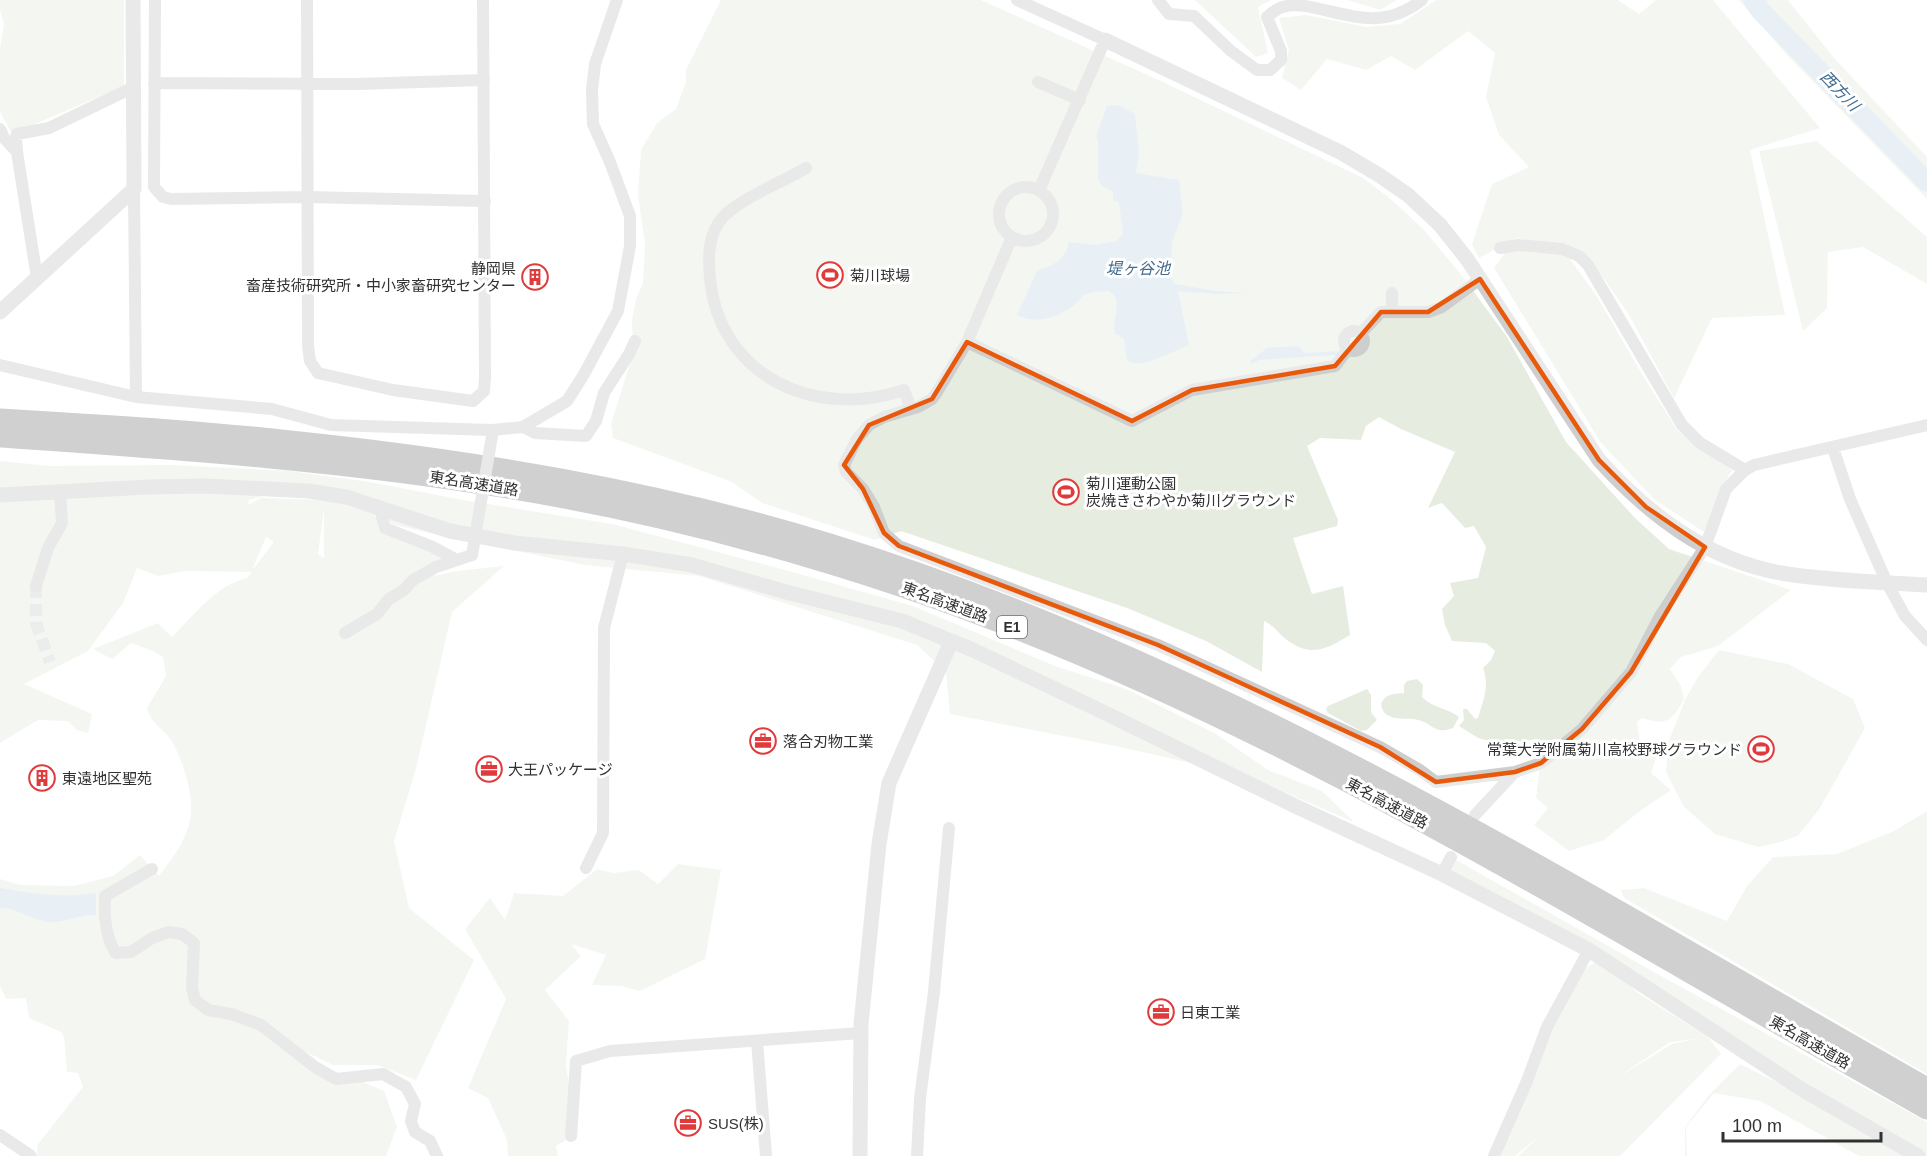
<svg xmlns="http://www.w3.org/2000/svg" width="1927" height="1156" viewBox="0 0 1927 1156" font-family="Arial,'Noto Sans JP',sans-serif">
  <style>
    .green { fill: #e6ede0; fill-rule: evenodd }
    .water { fill: #cddeec }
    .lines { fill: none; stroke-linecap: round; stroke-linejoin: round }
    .river { stroke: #cddeec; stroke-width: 20 }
    .minor-tunnel { stroke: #d6d6d6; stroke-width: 12; stroke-dasharray: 12 6; stroke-linecap: butt }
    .minor { stroke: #cecece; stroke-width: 12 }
    .tertiary { stroke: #cecece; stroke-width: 15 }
    .motorway { stroke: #989898; stroke-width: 21 }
    .minor-bridge { stroke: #cecece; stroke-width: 12 }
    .marked { fill: none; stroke: #e8590c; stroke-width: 4.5; stroke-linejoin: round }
    .labels { text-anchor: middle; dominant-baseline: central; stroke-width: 6; stroke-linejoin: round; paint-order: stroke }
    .shield { fill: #fff; stroke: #6f6f6f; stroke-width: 1.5 }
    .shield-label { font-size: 14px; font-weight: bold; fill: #313131 }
    .poi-label { font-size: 15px; fill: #313131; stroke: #fff; text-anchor: start }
    .street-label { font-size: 15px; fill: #313131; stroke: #fff }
    .water-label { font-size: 16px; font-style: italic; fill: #416c91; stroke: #fff }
  </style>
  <rect width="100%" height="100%" fill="#fff"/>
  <!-- green -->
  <path class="green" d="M0 0H124V86L12 134 0 112V49L4 24 0 10Z
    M721 0H981L1161 81 1363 178 1392 200 1424 230 1463 277 1507 337 1566 442 1635 518 1669 549 1791 590 1718 646 1681 657 1670 669 1681 686 1684 699C1672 721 1667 726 1642 718L1637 722 1640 744 1657 755 1651 773 1671 790 1640 811 1604 840 1569 851 1534 825 1548 808 1536 798 1541 757 1538 739 1499 744 1478 738 1459 726 1464 720 1463 709H1467L1475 719 1478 718C1483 701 1490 686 1483 668L1491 660 1495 651 1486 643 1452 641 1445 625 1442 609 1454 596 1450 583 1478 578 1486 547 1474 526 1465 528 1442 503 1428 508 1455 452 1401 429 1379 417 1366 426 1361 440 1320 438 1307 446 1338 520 1337 526 1293 538 1312 594 1343 586 1350 635C1330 647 1313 658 1290 642 1280 636 1275 626 1264 621L1262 672 1206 641 1127 608 901 531 875 540 762 503 732 482 613 438 611 424 633 354 632 320 636 299 643 283 645 244 638 195 641 150 657 123 676 109 686 82V70Z
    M1195 0H1271L1258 7 1268 53 1256 57Z
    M1348 0H1397L1380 10Z
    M1436 0H1618L1639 14 1656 0H1713L1820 128 1750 150 1785 315 1712 318 1674 398 1628 313 1599 272 1574 248 1516 238 1479 258 1472 244 1492 184 1529 167 1499 135 1486 97 1495 53 1468 31 1415 70 1391 56 1366 70 1327 59 1301 90 1282 78 1289 50 1279 18 1306 15 1367 27 1400 24Z
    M1739 0H1788L1834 58 1927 157V199L1789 57Z
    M1817 141 1927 237V284L1863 247 1828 252 1827 308 1803 331 1759 151Z
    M1507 250 1567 255 1596 295 1643 376 1678 431 1732 470 1721 490 1704 532 1655 500 1601 443 1494 268Z
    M0 461 50 466 172 465 290 471 370 482 463 500 612 524 789 571 913 606 1055 666 1126 689 1216 734 1268 770 1322 791 1354 822 1244 775 1120 747 950 714 946 672 917 645 699 576 585 565 457 539 395 525 373 514 385 528 447 555 414 580 457 571 504 566 452 612 416 769 394 841 409 908 474 960 416 1080 377 1065H333L283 1041 325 1073 351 1077 384 1091 397 1127 386 1156H36L38 1144 83 1087 78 1073 67 1072 64 1037 61 1032 29 1018 26 998 6 999 0 986V879L21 885 74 886 113 876 140 855 159 876C171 860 186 841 190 820 195 797 183 760 171 740 163 727 152 726 147 708L166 676 163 657 153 651 131 643 112 659 93 649 158 623 172 637C194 615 216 585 247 578L252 572 185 571 158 576 137 568 123 603 88 651 24 684 92 714 88 733 77 730 68 721 38 720 0 743ZM284 490 360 507 367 511 325 500 261 498 248 505 249 500ZM324 508V558L318 554ZM266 537 274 542 254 568H253Z
    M1719 650 1788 664 1853 699 1865 728 1820 808 1798 836 1780 842 1758 847 1715 834 1684 807 1666 772 1669 740 1686 698 1698 677Z
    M1417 679 1423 685 1422 697C1432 708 1446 707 1459 717L1453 728C1433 736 1433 721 1413 719 1405 718 1396 720 1389 716 1383 713 1382 709 1381 704 1386 693 1394 694 1404 693V685L1407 681Z
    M1367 689 1371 695V712L1377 720 1367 730 1361 731 1328 713 1326 709 1328 706Z
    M1927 811V1074L1624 898 1621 890 1644 888 1727 921 1747 886 1773 857 1837 854 1894 831Z
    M1451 857 1654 972 1927 1122V1156H1859L1760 1101 1714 1093 1686 1127 1687 1156H1685V1127L1709 1095 1740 1064 1870 1129 1610 967 1638 993 1708 1037 1721 1054 1620 1156H1518L1542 1134 1515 1156H1493L1573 979 1598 959 1442 874ZM1696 1039 1672 1044 1617 1078 1670 1042Z
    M678 864 721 870 705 959 640 991 621 986 592 985 606 955 571 944 581 956 545 990 569 1021 566 1065 576 1134 556 1146 558 1156H508L507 1140 488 1098 468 1088 506 999 465 929 490 898 505 920 514 893 563 896 597 869 613 873 639 870 658 884Z"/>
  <!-- water -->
  <path class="water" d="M1118 105 1135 114 1139 153 1136 173 1179 180 1183 214 1172 242 1170 276 1175 284 1217 291 1248 293 1218 294 1178 291 1189 345C1173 351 1142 370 1127 361L1124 339 1119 335H1116C1109 319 1126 303 1109 291L1093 292 1083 295C1071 314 1037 327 1017 315L1037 271C1053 265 1066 260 1069 242L1096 245 1117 241 1123 234 1119 203 1113 200V192L1102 186 1098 178V141L1096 136 1107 106Z
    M1298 346 1305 353 1338 351 1336 355 1259 360 1252 364 1250 361 1267 348Z
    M0 888C36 894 60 898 96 893V915C79 915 68 921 54 922 34 923 20 908 0 908Z"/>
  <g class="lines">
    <!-- river -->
    <path class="river" d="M1753 0 1760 10 1927 182"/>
    <!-- minor-tunnel -->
    <path class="minor-tunnel" d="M36 586V623L50 662"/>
    <!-- minor -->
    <path class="minor" d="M155 0 154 187 163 197 171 199 306 197 485 201
      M307 0 308 346 310 361 318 373 393 390 473 401 484 391 485 378 483 0
      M1017 0 1105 40 1039 190
      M1158 0 1169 14 1194 16 1231 51 1257 70H1270L1281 60V51L1267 17C1272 13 1277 8 1283 7 1296 3 1312 7 1324 10 1363 19 1388 26 1422 0
      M1038 82 1080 100
      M154 83 357 84 484 80
      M0 129 4 138 17 152 37 278
      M17 152 16 137 17 134 49 128 134 87
      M806 168C783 182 741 198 723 217 708 234 708 256 710 278 719 377 816 420 904 390L911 409
      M999 214a27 27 0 1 1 54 0a27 27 0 1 1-54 0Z
      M134 189 136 397
      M1012 237 967 342 937 392 932 399 918 407 884 417 869 425 857 439 844 465 846 472 863 489 874 507 884 533 899 546 1158 645 1380 747 1420 770 1436 782 1515 772 1541 763 1582 729 1631 672 1660 616 1705 547 1726 489 1745 470 1754 465 1927 425
      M1500 248 1518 245 1562 249 1579 256 1588 265 1682 425 1700 443 1745 470
      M1392 293V312
      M1344 341a10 10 0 1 1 20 0a10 10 0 1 1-20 0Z
      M1361 333 1381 312H1428L1442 307 1480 279
      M967 342 1132 421 1192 390 1335 366 1348 349
      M0 365 136 397 272 409 331 425 492 430 523 427 567 401 583 376 618 311 630 246V216L610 162 593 124 592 90 595 64 617 0
      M523 427 535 433 586 436 596 421 604 393 629 354 635 341
      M1833 448 1850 499 1887 583 1905 616 1927 640
      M380 509 385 528 433 547 455 559
      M36 586 48 548 62 523 60 491
      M345 633 377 614 389 599 404 590 413 580 436 567 472 555
      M1475 815 1515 772
      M586 868 603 833 604 628 623 554
      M152 869 105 896C104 915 105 937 116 953L131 952 152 938 169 932 182 934 194 943 192 988 195 1000 208 1010 231 1014 261 1025 315 1067 336 1079 383 1074 406 1087 415 1104 411 1121 415 1132 430 1141 437 1156
      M1442 874 1451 857
      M757 1041 766 1156
      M0 1135 30 1155
      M571 1136 576 1061 610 1051 861 1033
      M917 1156 920 1098 934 992 949 828
      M1494 1156 1527 1081 1547 1027 1589 950"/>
    <!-- tertiary -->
    <path class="tertiary" d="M1105 40 1340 152 1379 175 1408 195 1440 225 1467 259 1599 460C1648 514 1707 560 1781 573 1829 581 1879 582 1927 585
      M0 312 134 189 133 0
      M0 495 148 487 205 486 309 491 346 497 450 531 515 543 623 554 692 565 786 592 902 621 973 650 1099 710 1295 806 1442 874 1589 950 1803 1090 1918 1156
      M860 1156 861 1024 879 844 889 783 951 642"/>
    <!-- motorway -->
    <path class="motorway" d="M0 419C97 425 194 430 290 441 473 460 654 490 830 544 1223 665 1572 887 1927 1088
      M0 437C170 449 339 460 507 488 613 505 718 530 821 561 1218 679 1569 907 1927 1109"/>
    <!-- minor-bridge -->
    <path class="minor-bridge" d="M472 555 492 436"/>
  </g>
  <!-- marked area -->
  <path d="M0 0H1927V1156H0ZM1480 279 1599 460 1646 507 1705 547 1631 672 1582 729 1541 763 1515 772 1436 782 1380 747 1158 645 899 546 884 533 863 489 844 465 869 425 932 399 967 342 1132 421 1192 390 1335 366 1381 312H1428Z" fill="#fff" fill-opacity=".55" fill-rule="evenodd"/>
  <path class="marked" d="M1480 279 1599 460 1646 507 1705 547 1631 672 1582 729 1541 763 1515 772 1436 782 1380 747 1158 645 899 546 884 533 863 489 844 465 869 425 932 399 967 342 1132 421 1192 390 1335 366 1381 312H1428Z"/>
  <!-- icons -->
  <defs>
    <g id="stadium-ring" transform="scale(1.35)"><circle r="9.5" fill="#fff" stroke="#e03b3c" stroke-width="1.5"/><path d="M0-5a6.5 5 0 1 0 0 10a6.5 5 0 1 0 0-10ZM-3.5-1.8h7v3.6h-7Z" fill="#e03b3c"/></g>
    <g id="building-ring" transform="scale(1.35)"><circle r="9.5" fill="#fff" stroke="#e03b3c" stroke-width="1.5"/><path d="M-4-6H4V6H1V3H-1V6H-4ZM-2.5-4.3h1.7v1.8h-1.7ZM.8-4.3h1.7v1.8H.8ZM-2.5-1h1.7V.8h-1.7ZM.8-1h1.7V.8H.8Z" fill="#e03b3c"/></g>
    <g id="office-ring" transform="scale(1.35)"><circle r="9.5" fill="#fff" stroke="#e03b3c" stroke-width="1.5"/><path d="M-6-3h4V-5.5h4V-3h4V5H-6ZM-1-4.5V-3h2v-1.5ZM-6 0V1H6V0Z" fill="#e03b3c"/></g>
  </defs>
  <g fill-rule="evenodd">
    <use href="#stadium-ring" x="830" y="275"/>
    <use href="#building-ring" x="535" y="277"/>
    <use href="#stadium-ring" x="1066" y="492"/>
    <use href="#office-ring" x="763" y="741"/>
    <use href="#stadium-ring" x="1761" y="749"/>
    <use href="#office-ring" x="489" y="769"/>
    <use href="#building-ring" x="42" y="778"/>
    <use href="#office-ring" x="1161" y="1012"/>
    <use href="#office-ring" x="688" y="1123"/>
  </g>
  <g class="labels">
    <!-- shield labels -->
    <rect class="shield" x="997" y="616" width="30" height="22" rx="4.5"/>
    <g class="shield-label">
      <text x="1012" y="627">E1</text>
    </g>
    <!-- poi labels -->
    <g class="poi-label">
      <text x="516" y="268" text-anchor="end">静岡県<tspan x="516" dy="17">畜産技術研究所・中小家畜研究センター</tspan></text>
      <text x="850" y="275">菊川球場</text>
      <text x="1086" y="483">菊川運動公園<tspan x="1086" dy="17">炭焼きさわやか菊川グラウンド</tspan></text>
      <text x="783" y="741">落合刃物工業</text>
      <text x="1742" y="749" text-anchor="end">常葉大学附属菊川高校野球グラウンド</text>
      <text x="508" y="769">大王パッケージ</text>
      <text x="62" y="778">東遠地区聖苑</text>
      <text x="1180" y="1012">日東工業</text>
      <text x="708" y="1123">SUS(株)</text>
    </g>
    <!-- street labels -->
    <g class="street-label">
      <text transform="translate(474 483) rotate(9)">東名高速道路</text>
      <text transform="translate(945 602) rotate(20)">東名高速道路</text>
      <text transform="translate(1387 803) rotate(28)">東名高速道路</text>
      <text transform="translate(1810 1042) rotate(30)">東名高速道路</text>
    </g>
    <!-- water labels -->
    <g class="water-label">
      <text transform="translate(1840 91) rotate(46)">西方川</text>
      <text x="1138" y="268">堤ヶ谷池</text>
    </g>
  </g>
  <!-- scale -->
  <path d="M1723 1132v9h158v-9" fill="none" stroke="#313131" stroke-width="3"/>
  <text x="1732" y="1132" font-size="18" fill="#313131" stroke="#ffffff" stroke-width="4.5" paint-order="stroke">100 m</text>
</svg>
